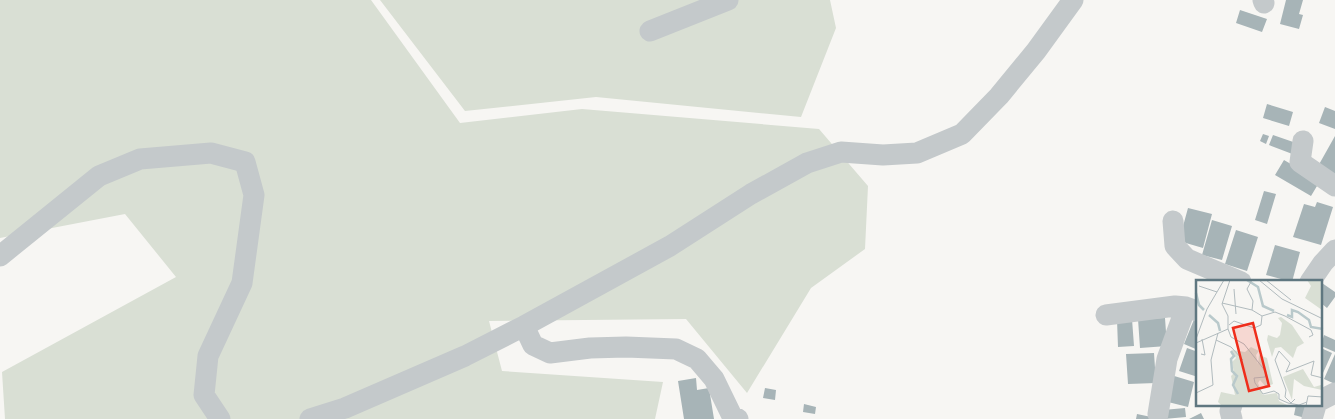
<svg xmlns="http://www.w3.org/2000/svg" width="1335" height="419" viewBox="0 0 1335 419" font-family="'IBM Plex Sans',sans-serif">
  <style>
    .green { fill: #d9dfd4 }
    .building { fill: #a7b4b7 }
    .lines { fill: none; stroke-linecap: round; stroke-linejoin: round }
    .minor { stroke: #c4c9cb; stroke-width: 21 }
    .inset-river { fill: none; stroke: #b9c9cb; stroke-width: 2.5 }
    .inset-road { fill: none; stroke: #b1bbbe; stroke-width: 1 }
    .view { fill: #ef2d1b; fill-opacity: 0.15; stroke: #ef2d1b; stroke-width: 2.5 }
    .inset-edge { fill: none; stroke: #5f7780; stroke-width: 2.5 }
  </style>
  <rect width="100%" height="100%" fill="#f7f6f3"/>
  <!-- green -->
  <path class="green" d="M0 0H371L460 123 582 109 819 129 868 186 865 249 811 288 747 393 686 319 489 321 502 371 663 382 655 419H5L2 372 176 277 125 214 0 238Z
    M380 0H830L836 28 801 117 596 97 465 111Z"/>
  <!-- building -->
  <path class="building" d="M1286 0H1303L1299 14 1303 15 1299 29 1280 24Z
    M1240 10 1267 19 1262 32 1236 23Z
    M1267 104 1293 112 1289 126 1263 118Z
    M1325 107 1335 111V129L1319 123Z
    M1263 134 1269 136 1266 144 1260 141Z
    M1273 135 1299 144 1295 155 1269 145Z
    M1335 136V178L1317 168Z
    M1284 160 1320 181 1311 196 1275 175Z
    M1264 191 1276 194 1267 224 1255 220Z
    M1317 202 1333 207 1321 245 1293 237 1304 204 1315 207Z
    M1188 208 1212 214 1203 248 1179 241Z
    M1212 220 1232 226 1222 260 1202 255Z
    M1236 230 1258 237 1247 271 1225 264Z
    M1275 245 1300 252 1292 282 1266 275Z
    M1322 283 1335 292V297L1327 308 1321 303Z
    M1195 317 1198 318V350L1184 344Z
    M1165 318 1167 346 1140 348 1138 319Z
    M1132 319 1134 346 1118 347 1117 320Z
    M1324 335 1335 340V352L1321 346Z
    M1187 348 1198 352V377L1179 371Z
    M1321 348 1332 353 1323 373 1321 372Z
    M1154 353 1156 383 1128 384 1126 354Z
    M1335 354V384L1324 379Z
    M1171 375 1194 382 1188 407 1164 401Z
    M696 378 697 390 709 388 714 419H684L678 381Z
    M765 388 776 390 775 400 763 398Z
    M804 404 816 407 815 414 803 412Z
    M1296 405H1312L1309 419 1294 415Z
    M1185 408 1186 417 1164 419 1163 410Z
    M1201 413 1204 419H1189Z
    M1137 414 1156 418V419H1136Z"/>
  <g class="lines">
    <!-- minor -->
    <path class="minor" d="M1263 0 1264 3
      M650 31 728 0
      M1303 141 1300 162 1335 186
      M1173 221 1175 246 1187 259 1241 282
      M0 256 99 176 140 159 211 153 245 162 254 195 242 283 208 356 204 395 220 419
      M1310 282 1323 263 1335 250
      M1106 315 1175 306 1186 307 1197 311
      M524 326 533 345 550 353 590 348 626 347 676 349 697 359 714 379 732 416 738 419
      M1321 400 1335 393
      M1158 414 1167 359 1186 307
      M310 419 345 408 465 356 524 326 670 246 751 194 807 163 841 152 883 155 917 153 962 134 999 96 1036 51 1073 0
      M1232 419 1230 411 1232 405
      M1312 419 1316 405"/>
  </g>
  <!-- overview -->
  <g transform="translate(1196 280)">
    <rect width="126" height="126" fill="#f7f6f3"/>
    <path d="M111 0H126V30L109 18 115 6ZM85 37 96 45 108 63 101 67 97 78 85 67 79 68 76 77 71 60 72 55 81 58 84 55 86 43 82 38ZM55 67 63 71 60 75 62 84 63 75 71 78 77 104 70 107 64 100 62 103 67 115 81 113 83 121 93 126H26L22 122 25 112 39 115 35 96 38 93 36 82 40 78 36 70 49 72ZM107 89 118 107 125 105 126 110 108 106 98 99 96 120 87 97Z" fill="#d9dfd4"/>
    <path class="inset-river" d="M51 0 62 7 67 26 78 31M0 13 3 25 8 30M13 35 22 43 24 51M91 35 96 37V30L102 32 113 40 115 47 127 49M35 71 38 76 35 79 36 91 41 96 37 105 42 114"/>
    <path class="inset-road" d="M34 0 26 24 32 36V49L35 57 48 64 70 92 69 97 58 98 59 103 67 114 78 111 83 114V119L92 123 103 125 111 122M56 0 51 9 57 21 56 30M63 0 86 19 127 39M70 0 95 20M3 6 21 12M38 9 40 34M26 23 56 30 66 36 79 32 89 36 115 50 117 55 113 57M33 45 38 41 58 48 65 45 66 36M0 59 11 29 28 0M20 60 35 67 47 80M0 63 32 49M5 74 9 75 6 59M0 113 17 105 15 80 22 53M99 119 95 123 89 117 90 110 79 80 83 71 94 83 90 92 118 81 115 95 127 98M110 126 112 116 127 117"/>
    <path class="view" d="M57 43 73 106 53 111 37 48Z"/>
    <rect width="126" height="126" class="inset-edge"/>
  </g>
</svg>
